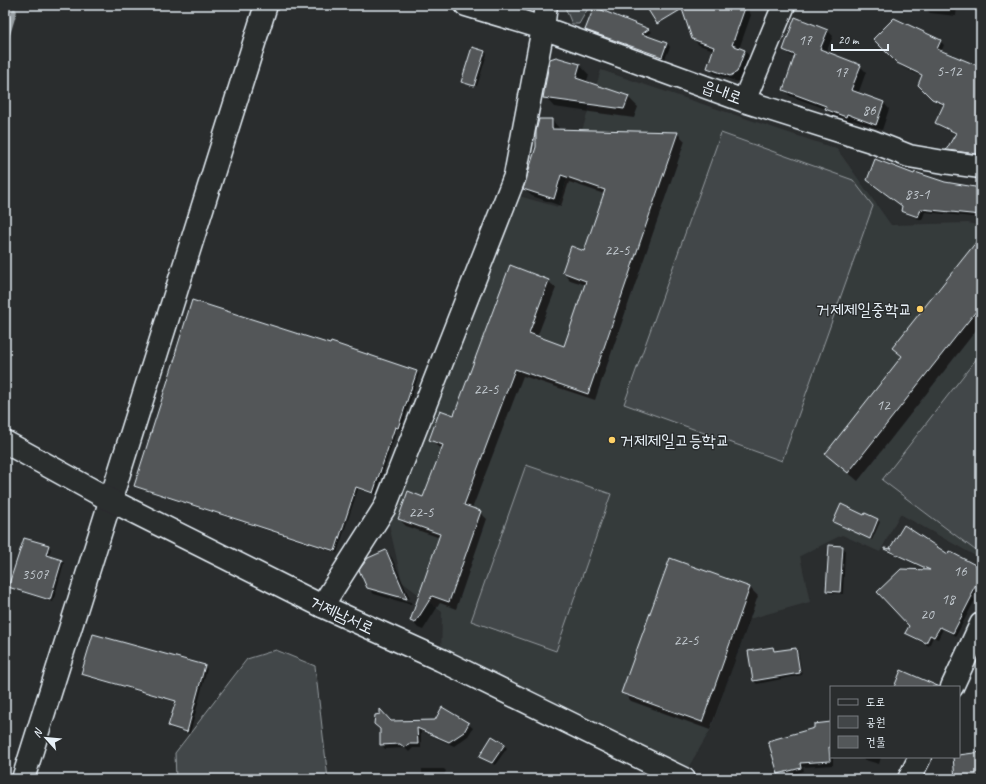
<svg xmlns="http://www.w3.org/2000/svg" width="986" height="784" viewBox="0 0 986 784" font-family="Caveat,'Poor Story',sans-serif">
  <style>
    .built { fill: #363a3b }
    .green { fill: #424648; stroke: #959ca0 }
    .shadow { fill: #0007 }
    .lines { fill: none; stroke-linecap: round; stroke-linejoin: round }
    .stream { stroke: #989fa3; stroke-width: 5.5 }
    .building { fill: #535759; stroke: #e8f1f8 }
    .minor-casing { stroke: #e8f1f8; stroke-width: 25 }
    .major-casing { stroke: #e8f1f8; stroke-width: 25 }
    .minor { stroke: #2a2d2e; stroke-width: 22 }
    .major { stroke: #2a2d2e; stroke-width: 22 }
    .poi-dot { fill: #ffd166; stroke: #2a2d2e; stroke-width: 1.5 }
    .labels { text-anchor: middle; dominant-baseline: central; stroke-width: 3; stroke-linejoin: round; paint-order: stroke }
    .number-label { font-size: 15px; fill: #c3cad0 }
    .street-label { font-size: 17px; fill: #e8f1f8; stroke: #2a2d2e }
    .poi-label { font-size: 17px; fill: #e8f1f8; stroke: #2a2d2e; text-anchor: end }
  </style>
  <rect width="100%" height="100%" fill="#2a2d2e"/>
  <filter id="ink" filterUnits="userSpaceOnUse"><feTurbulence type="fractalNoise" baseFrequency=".025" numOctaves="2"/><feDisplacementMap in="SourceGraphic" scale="8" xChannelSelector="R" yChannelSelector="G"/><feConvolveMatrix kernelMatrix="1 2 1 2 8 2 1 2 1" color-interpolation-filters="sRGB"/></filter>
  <g filter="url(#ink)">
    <!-- built -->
    <path class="built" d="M601 70 837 149 891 225 968 223 981 226V559L900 514 880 552 842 535 800 556 810 602 749 619 711 729 682 778 441 660 442 612 402 582 385 507 508 193 558 207Z"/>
    <!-- green -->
    <path class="green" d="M564 5H590L579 24H572Z
      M721 133 853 180 873 206 782 461 624 404Z
      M981 353V548L979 553 882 480Z
      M526 465 611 494 556 651 471 621Z
      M276 650 315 666 328 779H176L175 753 247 659Z"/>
    <!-- shadow -->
    <path class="shadow" d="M681 5H746L751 15 739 49 745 51 751 58 744 79 738 82 715 74 708 67 714 50 699 45 692 38Z
      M926 5H957L956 16 930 13 926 9Z
      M632 23 649 30 652 32 646 36 667 43 670 47 665 59 590 33 586 29Z
      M827 30 833 36 826 53 860 66 866 72 858 94 884 103 889 109 882 130 853 120 852 122 832 115 826 109 790 96 784 90 795 58 790 55 784 50Z
      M874 39 940 41 944 45 941 52 981 68V157L952 153 948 150 957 135 941 127 936 123 944 106 938 103 919 84 923 77 902 67Z
      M485 52 487 54 477 86 464 82V83L462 81Z
      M556 58 580 65 589 75 586 83 628 97 638 107 634 118 554 107 545 97Z
      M552 120 559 128V131L677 133 685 141 595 400 523 376 472 509 480 512 487 519 456 609 440 603 423 630 418 628 411 620 440 538 406 526 399 519 424 498 443 448 438 447 430 439 455 417 548 281 556 288 537 337 564 347 586 285 570 280 563 272 585 252 604 194 569 182 561 206 532 196 524 189Z
      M914 175 945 183 981 189V218L925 212 922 220 906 214 902 211Z
      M981 251V324L858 481 826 454 902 357 893 348Z
      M417 372 419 374 401 430 397 429 376 495 358 489 337 553 138 488 136 486Z
      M865 516 878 520 880 522 872 540 837 524 834 522Z
      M48 546 51 549 48 557 62 561 64 563 53 602 12 589 10 587Z
      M843 547 845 549 843 594 829 593 827 591Z
      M885 549 948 555 981 569V584L973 598 975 600 956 636 943 629 938 639 933 637 929 646 910 636 907 633 930 571 888 552Z
      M386 551 392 558 410 599 370 588V590L411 602 412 605 374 594 368 588Z
      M750 588 758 596 710 730 631 701 623 693Z
      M772 648 775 652 796 649 798 651 802 675 757 684 754 681 749 652Z
      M204 666 207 669 190 734 172 729 169 726 176 702 85 676 82 674Z
      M391 722 468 724 473 728 468 736 454 746 421 731V748H413L409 752 405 748 385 749 381 744Z
      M831 723V757H833V765L803 767 804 771 782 778 778 774Z
      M504 745 507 748 495 765 481 757Z
      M855 757H881L879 764Z
      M422 769H444L446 771 442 779H422Z"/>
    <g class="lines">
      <!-- stream -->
      <path class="stream" d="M5 42 14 12"/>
    </g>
    <!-- building -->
    <path class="building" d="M645 5H746L732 45 745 50 737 72 730 76 707 68 714 47 692 39 682 9 657 24Z
      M594 7 649 29 642 34 667 43 662 57 585 30Z
      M795 17 828 30 820 49 861 65 851 90 884 102 876 125 847 114 846 117 825 109 826 106 783 90 795 55 783 50Z
      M894 18 941 40 937 49 981 67V132L978 133 977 154 946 150 956 133 935 123 944 104 932 99 918 85 922 75 897 63 873 39Z
      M472 47 485 51 474 86 461 82Z
      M556 57 580 64 576 78 629 96 624 109 543 98 549 63 550 59Z
      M539 119H552V129L678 132 588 394 515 369 464 505 481 511 449 602 432 596 415 623 410 621 440 534 398 519 408 491 423 497 443 445 429 440 440 410 454 415 510 265 549 280 529 333 564 346 586 281 562 272 571 246 584 251 605 190 561 175 554 199 523 189 536 147V131Z
      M875 159 914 174 915 172 945 182 981 188V215L921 209 918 217 901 211 902 206 867 180Z
      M981 236V305L848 473 825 454 902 356 892 348Z
      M192 300 330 344 331 342 417 371 398 428 395 427 373 493 356 487 335 551 134 486 176 355 175 354Z
      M841 504 864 515 865 513 878 519 870 539 833 522Z
      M904 525 948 554 949 551 981 568V575L970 595 972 596 953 633 940 627 934 637 930 635 926 643 905 633 909 626 877 592 901 569 930 570 884 549V548L892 549 890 548Z
      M24 538 49 545 46 555 62 560 50 600 8 587Z
      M829 545 843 546 840 592 826 591Z
      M386 550 407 599 367 588 359 570 368 558Z
      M670 558 750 587 702 722 621 693Z
      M93 634 205 665 187 732 168 726 176 701 81 674Z
      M773 647 774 651 796 648 800 673 753 681 748 651Z
      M901 670 940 687H894Z
      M442 707 469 723 464 732 449 742 417 728 418 744H408L405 748 400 744 380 745V729L374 724 375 715 380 714V709L391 721 435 720Z
      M831 722V748L829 747 830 761 800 763 801 768 778 774 768 741 814 728V724Z
      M492 736 505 744 492 763 479 757Z
      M981 752V779H955L953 757H959V755Z"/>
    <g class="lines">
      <!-- minor casing -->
      <g class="minor-casing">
        <path id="minor" d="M466 5 543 28 744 101 871 141 909 156 944 162 981 167
          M744 101 784 5
          M322 606 385 507 515 176 543 28 546 5
          M952 687 981 624
          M23 779 266 5
          M909 779 920 757"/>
      </g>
      <!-- major casing -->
      <g class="major-casing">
        <path id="major" d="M5 442 112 501 322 606 441 660 684 779"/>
      </g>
      <!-- minor -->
      <use href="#minor" class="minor"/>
      <!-- major -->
      <use href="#major" class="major"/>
    </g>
  </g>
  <!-- markers -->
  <g class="poi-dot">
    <circle cx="920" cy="309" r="4"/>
    <circle cx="612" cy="440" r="4"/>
  </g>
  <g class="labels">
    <!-- number labels -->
    <g class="number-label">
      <text x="805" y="40">17</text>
      <text x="949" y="71">5-12</text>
      <text x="841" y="72">17</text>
      <text x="869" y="110">86</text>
      <text x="917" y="194">83-1</text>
      <text x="617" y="250">22-5</text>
      <text x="486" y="389">22-5</text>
      <text x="883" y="405">12</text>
      <text x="421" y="512">22-5</text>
      <text x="960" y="571">16</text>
      <text x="35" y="574">3507</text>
      <text x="948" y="599">18</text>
      <text x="927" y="614">20</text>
      <text x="686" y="640">22-5</text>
    </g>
    <!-- street labels -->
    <g class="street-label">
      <text transform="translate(722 92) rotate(20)">읍내로</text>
      <text transform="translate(342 615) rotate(25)">거제남서로</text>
    </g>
    <!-- poi labels -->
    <g class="poi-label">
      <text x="912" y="309">거제제일중학교</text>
      <text x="620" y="440" text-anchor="start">거제제일고등학교</text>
    </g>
  </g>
  <!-- margin -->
  <rect width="986" height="784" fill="none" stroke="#2a2d2e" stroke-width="20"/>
  <rect x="10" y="10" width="966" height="764" fill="none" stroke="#e8f1f8" stroke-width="1.5" filter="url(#ink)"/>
  <!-- legend -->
  <rect x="830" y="686" width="130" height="72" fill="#2a2d2e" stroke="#767b7f"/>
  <rect x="838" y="699" width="20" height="6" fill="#2a2d2e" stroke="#767b7f"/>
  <text x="866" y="706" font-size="12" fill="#e8f1f8">도로</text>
  <rect x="838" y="716" width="20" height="12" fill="#424648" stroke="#767b7f"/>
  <text x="866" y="726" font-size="12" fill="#e8f1f8">공원</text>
  <rect x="838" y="736" width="20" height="12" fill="#535759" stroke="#767b7f"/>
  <text x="866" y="746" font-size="12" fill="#e8f1f8">건물</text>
  <!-- north arrow -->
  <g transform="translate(46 738) rotate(297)" stroke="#2a2d2e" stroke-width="3" paint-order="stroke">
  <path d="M0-3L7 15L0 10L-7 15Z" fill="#e8f1f8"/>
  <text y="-6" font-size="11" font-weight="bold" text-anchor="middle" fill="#e8f1f8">N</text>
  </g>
  <!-- scale -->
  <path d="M832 44v6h56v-6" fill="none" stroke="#e8f1f8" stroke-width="2"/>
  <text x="838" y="44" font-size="12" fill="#e8f1f8" stroke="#2a2d2e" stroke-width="3" paint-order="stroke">20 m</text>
</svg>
